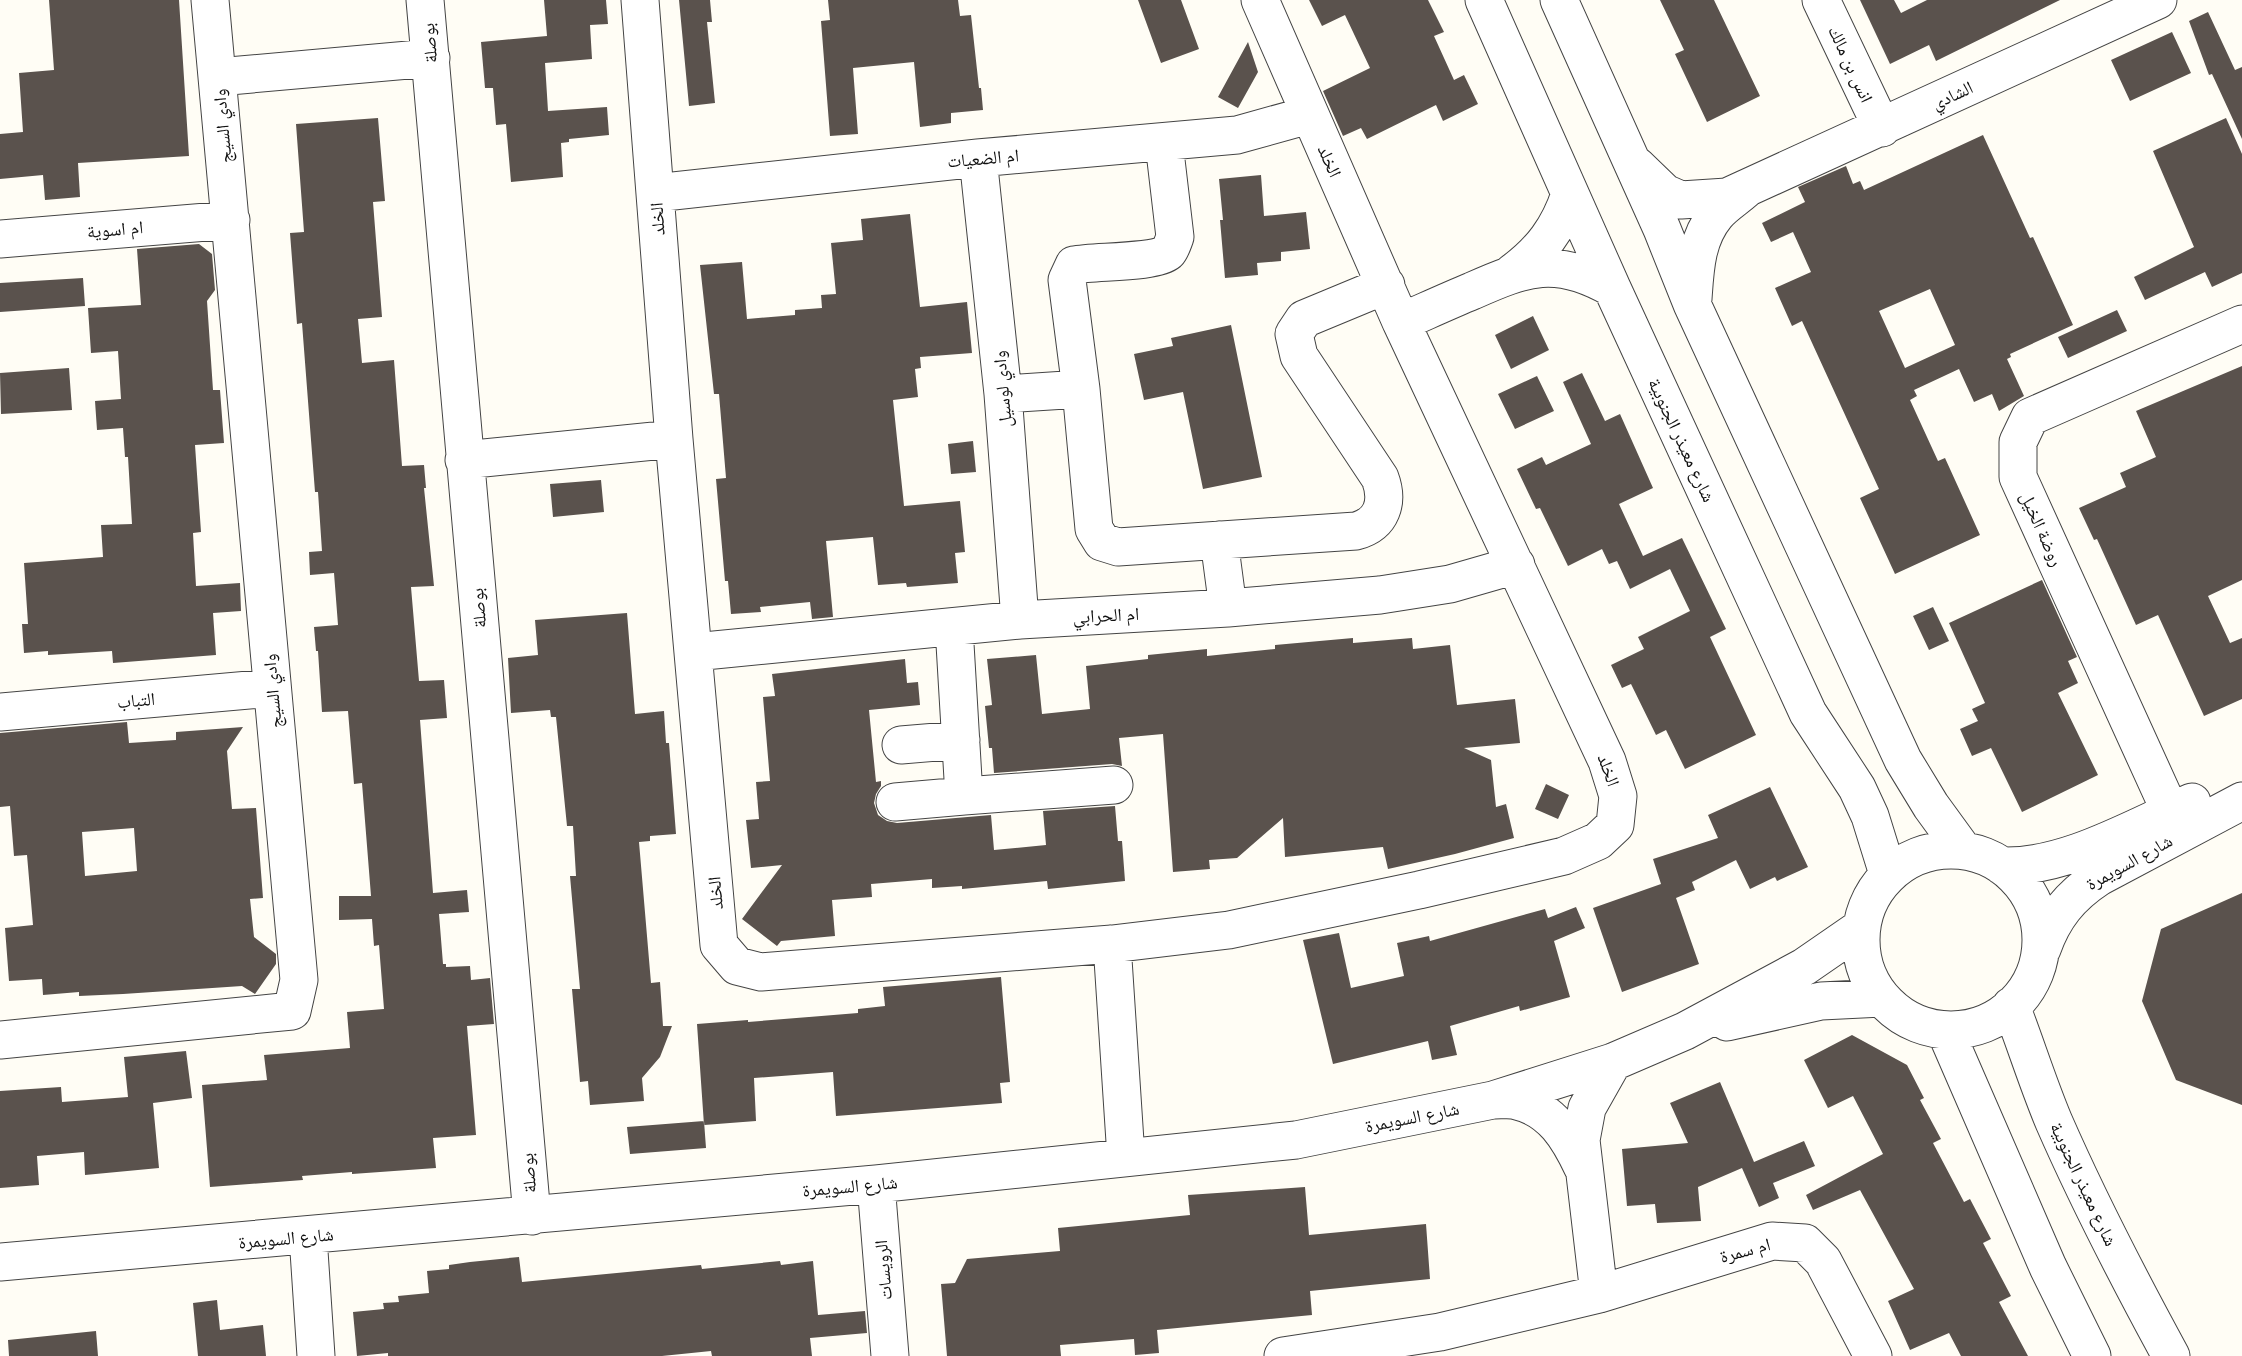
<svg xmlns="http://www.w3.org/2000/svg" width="2242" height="1356" viewBox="0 0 2242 1356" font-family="'Roboto Serif','Noto Naskh Arabic',serif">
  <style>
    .building { fill: #5a524d; fill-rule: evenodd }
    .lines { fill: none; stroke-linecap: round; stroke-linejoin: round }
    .minor-casing { stroke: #444; stroke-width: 39 }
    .minor { stroke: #fff; stroke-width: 37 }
    .labels { text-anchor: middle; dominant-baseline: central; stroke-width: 7; stroke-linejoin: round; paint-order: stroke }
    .street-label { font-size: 18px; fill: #111; stroke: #fff }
  </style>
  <rect width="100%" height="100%" fill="#fffdf5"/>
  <!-- building -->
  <path class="building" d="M49 0H179L189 156 78 163 80 197 45 200 43 175 0 179V134L23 132 19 73 54 70Z
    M544 0H606L608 24 590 25 592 59 545 63 548 111 607 107 609 135 569 139V142L561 143 563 177 511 182 506 124 496 125 493 88H485L481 42 547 36Z
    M679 0H710L712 22H707L715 103 689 106Z
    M828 0H958L960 16 971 15 979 88H981L983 110 951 113V123L920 127 914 62 853 68 858 134 830 136 821 21 830 20Z
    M1138 0H1181L1199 49 1161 63Z
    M1309 0H1428L1444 32 1434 36 1454 80 1464 75 1478 104 1443 121 1436 105 1367 139 1361 128 1343 136 1323 91 1370 68 1345 15 1322 26Z
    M1660 0H1714L1760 96 1707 122 1675 54 1684 50Z
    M1860 0H1894L1901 13 1927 0H2060L1936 61 1929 45 1890 64Z
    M2208 12 2235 70 2242 67V139L2212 74 2209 75 2189 21Z
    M2172 32 2191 73 2130 101 2111 60Z
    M1248 42 1258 72 1238 108 1218 97Z
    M378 118 385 201 373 202 382 317 358 319 362 363 394 360 402 466 424 465 426 488H424L434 586 411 587 419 681 444 680 447 718 420 720 433 893 467 890 469 912 439 914 443 964H446V967L470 966 471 980 490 978 494 1024 467 1026 476 1135 433 1138 436 1168 352 1174V1172L302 1176 303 1180 210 1187 202 1085 267 1080 264 1055 350 1048 347 1012 384 1009 379 945 374 946 372 919 339 920V896H371L362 783 354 784 348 711 322 712 318 651H316L314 627 338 625 334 573 310 575 309 552 322 551 318 492H315L302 323 297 324 290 233 304 232 296 124Z
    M2226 118 2242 154V273L2212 287 2205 272 2145 300 2134 277 2194 247 2153 151Z
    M1983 135 2030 238 2033 237 2073 325 2010 354 2011 357 2007 359 2024 396 1999 411 1992 394 1974 402 1959 369 1914 390 1917 396 1910 400 1938 461 1945 458 1980 535 1895 574 1860 498 1879 489 1802 321 1792 326 1775 288 1811 272 1793 232 1771 242 1762 223 1805 202 1798 187 1846 166 1853 184 1860 181 1864 190ZM1930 289 1955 345 1905 368 1879 311Z
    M1261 175 1264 216 1306 212 1310 249 1281 252V261L1257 263 1258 275 1225 278 1220 220H1223L1219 179Z
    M910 214 920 307 967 302 972 353 920 357 921 368 915 369 918 397 893 400 904 506 960 501 965 552 955 553 958 583 907 587 906 583 878 585 873 537 826 541 833 617 812 619 810 602 760 607 761 612 731 614 728 581H725L716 479 726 478 719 394H714L700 265 742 262 747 319 795 315V310L822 308 821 295 836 294 831 243 863 240 861 219Z
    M199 244 212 254 215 290 207 301 213 390H220L224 443 195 445 201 532 193 533 196 586 240 583 241 611 213 613 216 655 113 663 112 651 48 655V651L24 653 22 624H28L24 563 103 557 101 525 132 524 128 457H125L123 428 97 430 95 401 121 399 118 351 91 353 88 308 141 305 137 249Z
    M83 278 85 306 0 312V283Z
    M2117 310 2127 331 2068 358 2058 337Z
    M1533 316 1549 350 1511 369 1495 335Z
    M1231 325 1262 477 1203 489 1183 392 1144 400 1134 354 1173 346 1171 338Z
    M2242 366V580L2208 596 2230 643 2242 638V699L2204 716 2158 615 2136 625 2097 539 2094 540 2079 508 2126 487 2120 473 2156 457 2136 411Z
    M69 368 72 410 1 414 0 373Z
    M1582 373 1605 421 1620 414 1653 488 1619 504 1643 556 1682 538 1726 629 1710 637 1756 735 1685 769 1666 730 1656 735 1631 684 1622 688 1611 665 1644 649 1638 637 1690 611 1670 569 1630 589 1617 561 1609 564 1602 549 1568 566 1540 508 1536 509 1517 469 1542 457 1546 465 1591 444 1563 382Z
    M1537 376 1554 411 1515 429 1498 394Z
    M973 441 976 472 951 474 948 444Z
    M601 480 604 512 553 517 550 484Z
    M2042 580 2077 657 2068 661 2078 683 2058 693 2098 775 2022 812 1991 748 1972 756 1960 729 1978 721 1972 709 1985 703 1949 623Z
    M1933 607 1949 641 1929 650 1913 616Z
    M627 613 635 714 664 711 666 743H669L676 834 650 836V841L639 842 651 983 660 982 663 1026H672L660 1057 642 1078 644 1101 590 1105 588 1081 580 1082 572 989H580L570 876H576L573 826H567L556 717H551L550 710 511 713 508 658 538 655 535 620Z
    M1353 638V643L1412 638 1413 649 1450 645 1457 705 1515 699 1520 743 1464 748 1491 760 1496 807 1506 804 1514 838 1455 854 1388 869 1383 847 1285 857 1283 818 1237 858 1209 860 1210 869 1173 872 1163 734 1119 738 1122 766 1112 764 994 773 992 748H989L985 706 992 705 987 659 1036 655 1042 714 1090 709 1086 666 1148 659V655L1207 649V656L1275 649V645Z
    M905 659 907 683 918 682 920 705 869 710 876 782 881 781V786L876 794 874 803 878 815 887 821 897 823 991 815 994 850 1046 845 1043 811 1115 806 1118 841H1122L1125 881 1048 889 1047 881 962 889V886L932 888V879L871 884 872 897 832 900 835 936 781 941 777 946 742 919 782 865 751 868 746 820 759 819 756 782 770 781 763 697 775 696 772 674Z
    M127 722 129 743 176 740V732L243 727 227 751 232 809 256 808 263 898 250 899 254 937 276 954V964L255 994 242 986 123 994 79 996V992L43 995 42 979 9 981 5 928 33 925 27 855 14 856 10 806 0 807V733ZM134 828 137 871 85 876 82 832Z
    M1546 784 1569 795 1558 819 1535 809Z
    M1770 787 1808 867 1777 881 1775 877 1750 889 1736 860 1692 882 1695 890 1676 898 1699 964 1622 992 1593 908 1661 884 1653 859 1718 838 1708 815Z
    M2242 893V1105L2176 1080 2142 1001 2161 929Z
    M1576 907 1585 928 1554 941 1570 997 1520 1011 1519 1006 1450 1026 1457 1055 1432 1060 1428 1041 1333 1064 1303 940 1339 933 1351 988 1404 976 1397 943 1429 936 1430 941 1545 909 1548 918Z
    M1001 977 1010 1082 1000 1083 1002 1103 836 1116 833 1072 754 1078 756 1121 704 1125 697 1024 748 1020V1022L858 1013V1009L885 1006 883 987Z
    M1852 1035 1907 1065 1924 1098 1920 1100 1941 1139 1933 1143 1964 1202 1970 1199 1991 1239 1983 1243 2011 1296 1999 1302 2028 1356H1961L1949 1333 1910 1350 1888 1301 1914 1289 1860 1190 1813 1210 1806 1195 1883 1154 1853 1096 1828 1108 1804 1060Z
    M186 1051 192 1098 153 1103 159 1168 85 1175 84 1152 37 1156 39 1185 0 1188V1091L61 1087 62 1102 128 1097 124 1057Z
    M1720 1082 1754 1162 1804 1141 1815 1166 1773 1183 1779 1198 1759 1207 1742 1168 1698 1187 1701 1221 1657 1223 1655 1204 1627 1206 1622 1149 1688 1143 1670 1103Z
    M704 1121 706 1148 630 1154 627 1127Z
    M1305 1187 1309 1235 1426 1224 1430 1279 1310 1291 1312 1315 1157 1330 1159 1353 1135 1355 1134 1339 1060 1345 1061 1356H947L941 1284 955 1283 967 1259 1060 1251 1058 1228 1190 1215 1188 1195Z
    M519 1257 522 1282 701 1265 702 1269 780 1261 781 1265 813 1261 818 1315 865 1311 867 1333 810 1338 812 1356H712L711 1351 662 1356H388V1353L357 1356 353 1312 384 1309 383 1303 399 1302 398 1296 429 1293 427 1271 449 1269V1265L470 1262Z
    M217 1300 220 1330 263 1325 266 1356H198L193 1303Z
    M96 1331 98 1356H9L8 1340Z"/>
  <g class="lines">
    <!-- minor casing -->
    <g class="minor-casing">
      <path id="minor" d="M425 0 532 1216
        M640 0 674 439 719 945 737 966 761 972 1112 944 1229 930 1419 890 1564 856 1598 841 1615 825 1618 796 1607 761 1401 322 1260 0
        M1484 0 1612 288 1808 713 1857 788 1870 816 1888 874
        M1559 0 1662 229 1692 304 1903 760 1931 806 1963 850
        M1821 0 1882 128
        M218 77 431 58
        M1164 143 1175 237C1173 242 1171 249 1168 252 1155 263 1095 261 1074 265L1067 280 1081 389 1094 529 1102 542 1118 547 1356 531C1382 524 1389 502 1380 478L1299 356 1294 334 1304 319 1386 285
        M978 158 1003 394 1020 620
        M1637 166 1665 193 1681 200 1727 197 2158 0
        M655 193 978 158 1237 135 1309 115
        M0 239 231 220
        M1512 273C1541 252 1559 228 1570 194
        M1693 299C1695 270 1696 239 1716 215 1723 206 1736 198 1745 190
        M1401 322C1424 312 1448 301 1472 291 1526 267 1556 256 1612 288
        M1003 394 1081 389
        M464 460 674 439
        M1219 540 1228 608
        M694 652 1020 620 1228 608 1380 595 1450 584 1516 565
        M0 712 272 688
        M901 745 961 740
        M964 796 1114 785
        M895 802 964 796 954 627
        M2170 811 2018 477V442L2030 417 2242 324
        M1861 940a90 90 0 1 1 180 0a90 90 0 1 1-180 0Z
        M2002 866C2066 868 2134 827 2192 802
        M1112 944 1126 1157
        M2042 949C2053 917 2070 896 2099 877L2242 801
        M2011 1006C2026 1045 2038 1084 2054 1122 2089 1202 2129 1279 2171 1356
        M1727 1022 1821 1001 1882 998
        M1945 1030 2048 1267 2092 1356
        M0 1040 292 1011 299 980 210 0
        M1495 1100C1502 1100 1511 1099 1517 1101 1552 1109 1569 1138 1583 1168
        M876 1184 890 1356
        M308 1236 316 1356
        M0 1262 876 1184 1296 1140 1493 1100 1613 1062 1685 1031 1804 967 1862 927
        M1599 1294 1581 1140 1587 1108 1613 1062
        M1283 1356 1440 1332 1599 1294 1772 1241 1805 1243 1823 1261 1873 1356"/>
    </g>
    <!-- minor -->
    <use href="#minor" class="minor"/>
  </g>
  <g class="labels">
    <!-- street labels -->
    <g class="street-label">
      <text transform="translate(429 43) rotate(-95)">بوصلة</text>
      <text transform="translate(1851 64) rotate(65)">انس بن مالك</text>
      <text transform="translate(1952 95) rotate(-25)">الشادي</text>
      <text transform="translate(222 126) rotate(-95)">وادي السيج</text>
      <text transform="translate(983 158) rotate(-5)">ام الضعيات</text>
      <text transform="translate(1330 161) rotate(66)">الخلد</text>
      <text transform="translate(657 219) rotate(-94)">الخلد</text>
      <text transform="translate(115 229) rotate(-5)">ام اسوية</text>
      <text transform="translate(1002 389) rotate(-95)">وادي لوسيل</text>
      <text transform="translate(1682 440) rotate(65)">شارع معيذر الجنوبية</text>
      <text transform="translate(2042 529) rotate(66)">روضة الخيل</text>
      <text transform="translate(478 608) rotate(-95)">بوصلة</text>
      <text transform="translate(1106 615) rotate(-3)">ام الحرابي</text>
      <text transform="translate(272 691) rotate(-95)">وادي السيج</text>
      <text transform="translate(136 700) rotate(-5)">التباب</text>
      <text transform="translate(1609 770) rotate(70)">الخلد</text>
      <text transform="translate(2129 862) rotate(-29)">شارع السويمرة</text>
      <text transform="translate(715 893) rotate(-95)">الخلد</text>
      <text transform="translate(1412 1117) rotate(-11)">شارع السويمرة</text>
      <text transform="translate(528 1173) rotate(-95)">بوصلة</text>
      <text transform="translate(2084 1184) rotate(65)">شارع معيذر الجنوبية</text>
      <text transform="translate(850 1186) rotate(-5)">شارع السويمرة</text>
      <text transform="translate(286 1238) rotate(-5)">شارع السويمرة</text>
      <text transform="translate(1745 1250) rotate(-15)">ام سمرة</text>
      <text transform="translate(883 1270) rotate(-95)">الرويسات</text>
    </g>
  </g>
</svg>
